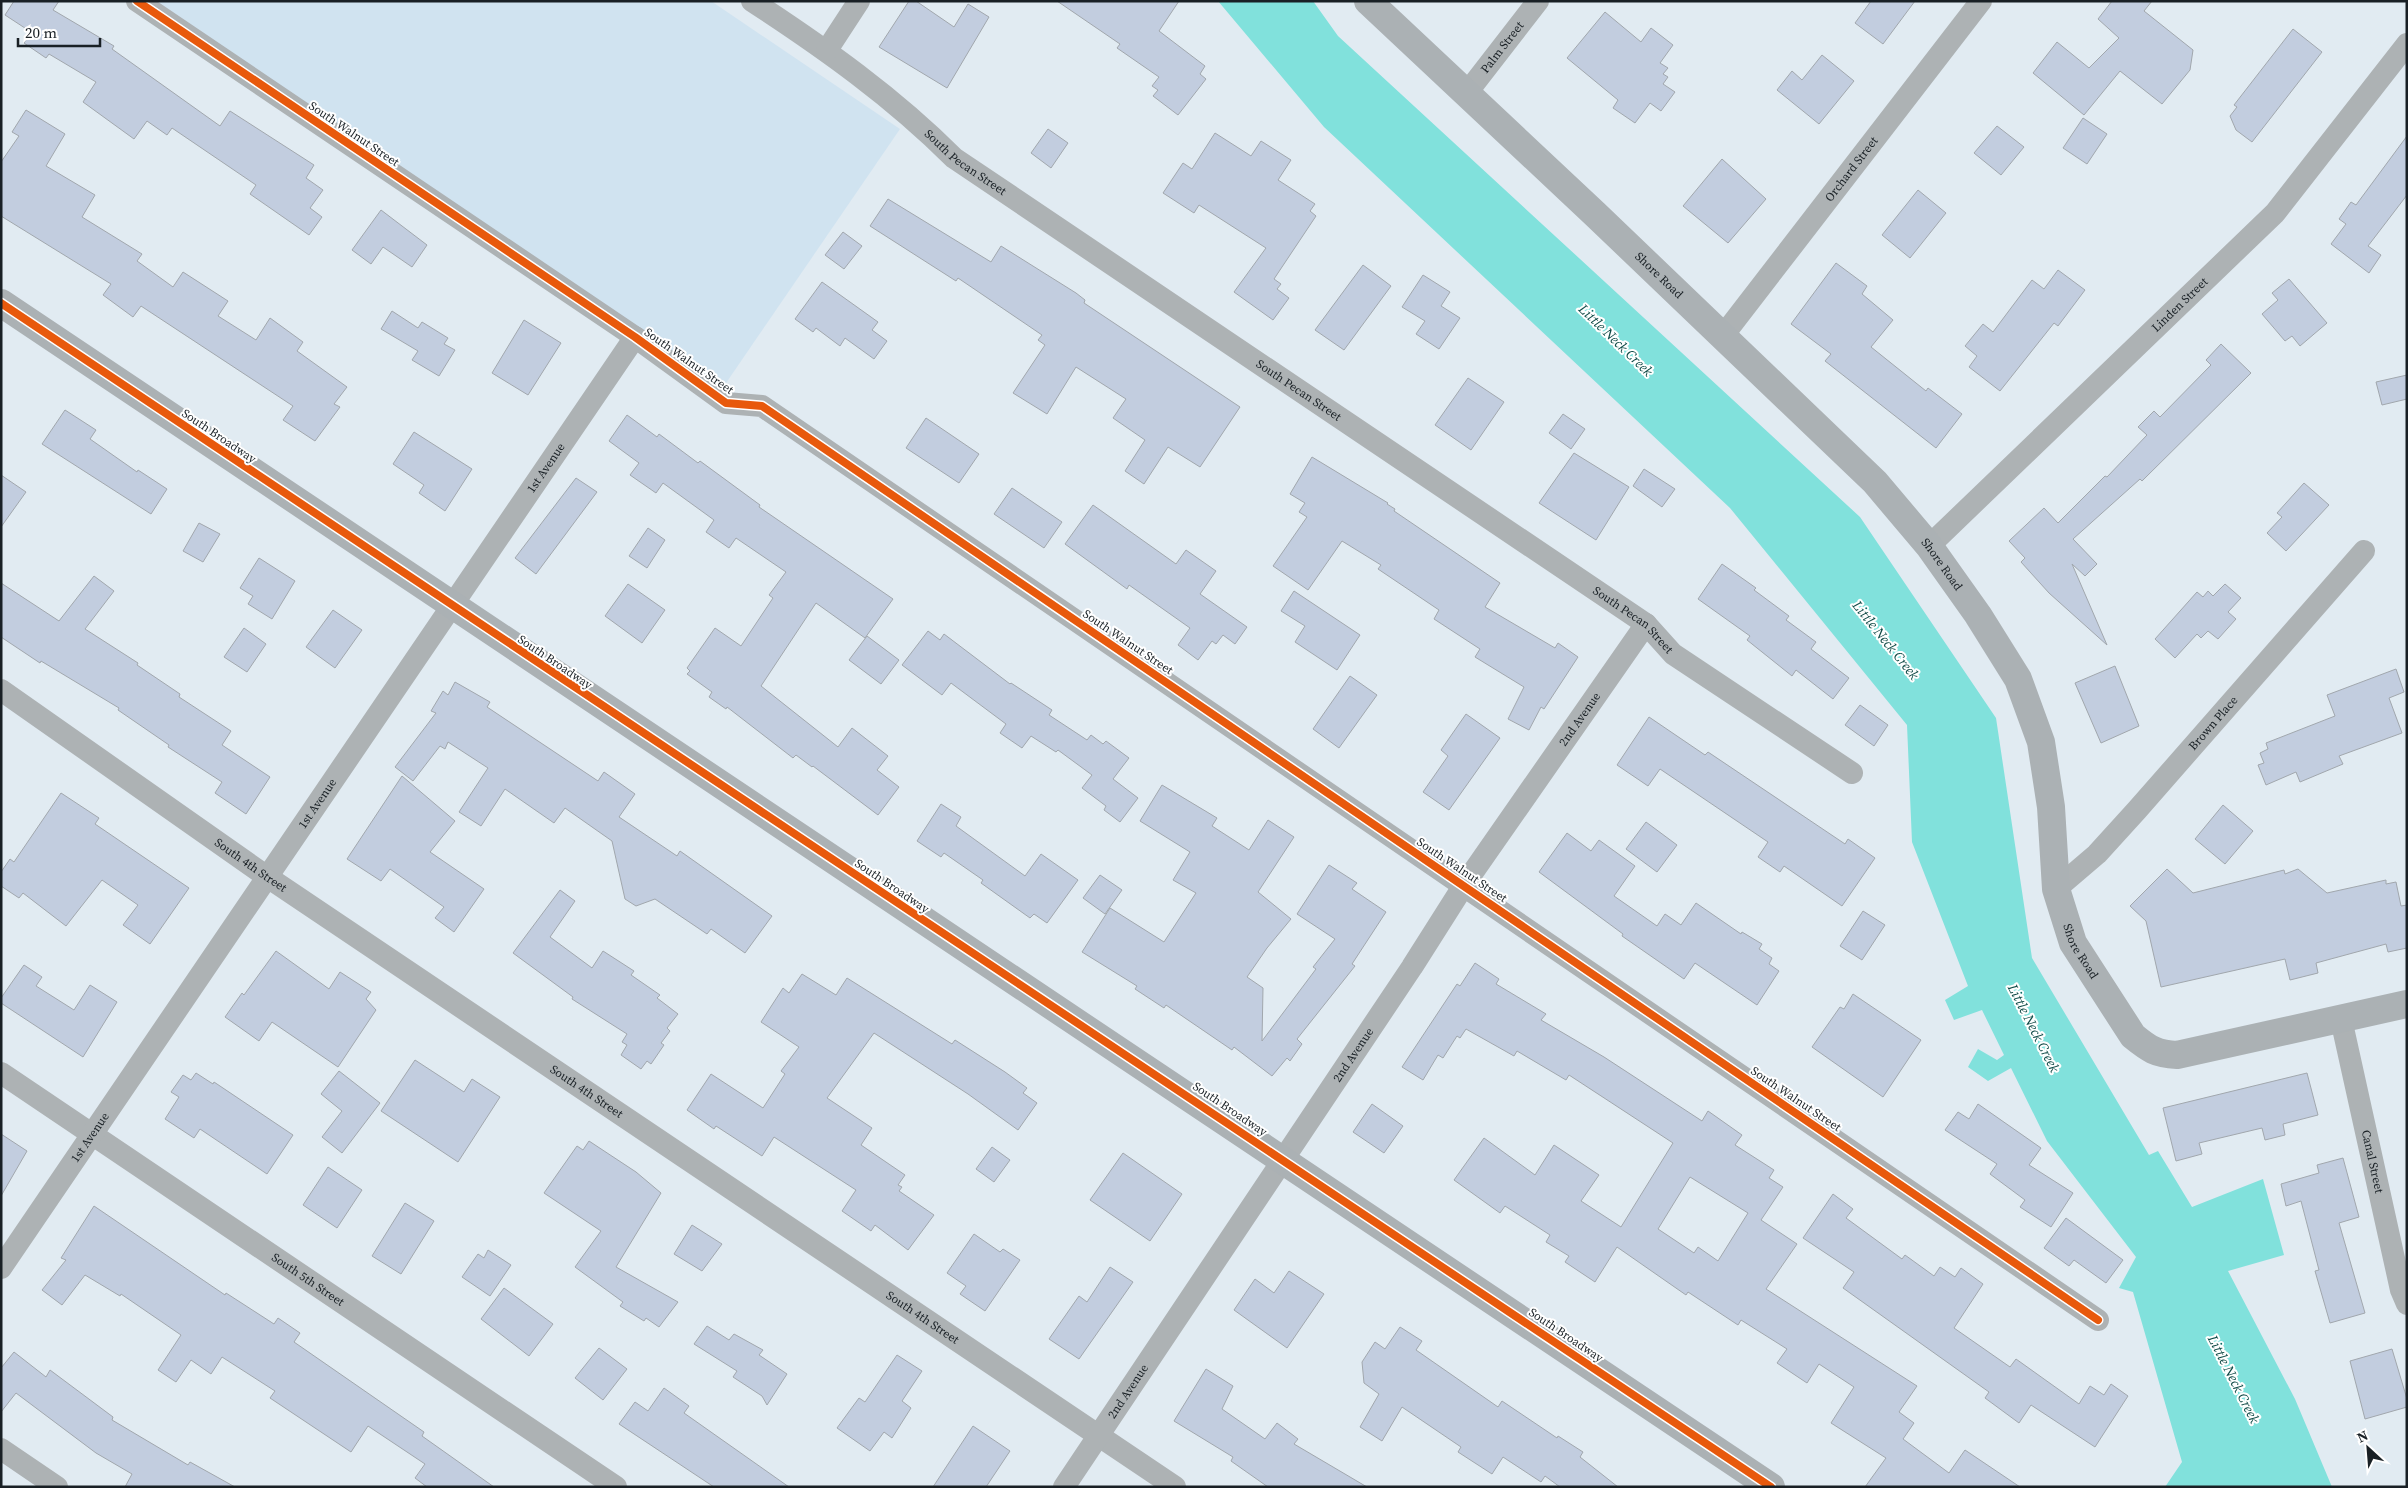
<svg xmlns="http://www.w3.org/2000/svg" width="2408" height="1488" viewBox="0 0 2408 1488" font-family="'Source Serif 4',serif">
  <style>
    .built { fill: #d0e3f0 }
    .water { fill: #81e1dc }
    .building { fill: #c2cddf; stroke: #a1a7ad; fill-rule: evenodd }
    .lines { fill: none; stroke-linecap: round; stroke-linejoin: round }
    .street { stroke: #adb2b4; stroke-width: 22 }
    .secondary { stroke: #abb1b4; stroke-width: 28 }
    .cycleway-casing { stroke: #fff; stroke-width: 11 }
    .cycleway { stroke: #e8590c; stroke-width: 8 }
    .labels { text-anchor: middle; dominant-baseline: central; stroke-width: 4; stroke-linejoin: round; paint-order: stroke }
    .street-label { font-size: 12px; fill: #192025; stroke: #fff }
    .water-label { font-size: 14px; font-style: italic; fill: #104b47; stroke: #fff }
  </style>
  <rect width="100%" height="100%" fill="#e1ebf2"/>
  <!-- built -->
  <path class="built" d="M155 1H711L900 129 724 386Z"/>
  <!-- water -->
  <path class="water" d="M1218 1H1313L1338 36 1860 517 1996 718 2032 958 2149 1155 2158 1151 2192 1207 2263 1179 2284 1255 2228 1271 2295 1399 2332 1487H2165L2182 1462 2133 1292 2119 1288 2136 1257 2047 1141 2011 1068 1988 1081 1968 1067 1978 1049 1997 1060 2004 1055 1982 1010 1954 1020 1945 1000 1968 986 1912 842 1907 725 1730 508 1324 127Z"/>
  <!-- building -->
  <path class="building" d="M14 1H59L53 10 114 46 112 49 220 126 230 111 314 165 306 178 323 190 310 208 322 217 309 235 250 194 256 185 172 128 167 135 147 121 134 139 83 102 96 82 49 54 46 58 24 43 31 32 5 15Z
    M909 1H916L954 27 968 4 989 17 947 88 879 47Z
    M1057 1H1179L1159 31 1205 66 1200 74 1206 79 1178 115 1153 96 1158 90 1152 86 1159 77 1117 48 1120 44Z
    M1871 1H1915L1883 44 1855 23Z
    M2112 1H2152L2144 11 2193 50 2190 70 2162 104 2120 71 2084 115 2033 73 2057 42 2089 68 2119 38 2098 19Z
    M1605 12 1641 42 1651 28 1673 45 1660 63 1668 68 1663 74 1668 77 1663 84 1675 92 1661 111 1650 103 1635 123 1613 108 1618 100 1567 58Z
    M2293 29 2322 52 2252 142 2236 130 2230 116 2237 107 2234 105Z
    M1822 55 1854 81 1819 124 1777 90 1792 71 1802 80Z
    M26 110 65 134 46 166 95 195 82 217 142 254 137 261 173 287 183 272 228 301 218 316 256 340 270 318 303 342 297 351 347 387 334 404 340 407 315 441 283 420 293 406 141 306 133 317 103 295 111 284 1 216V162L19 136 12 132Z
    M2083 118 2107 134 2087 164 2063 148Z
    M1997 126 2024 147 2001 175 1974 153Z
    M1048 129 1068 143 1051 168 1031 153Z
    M1215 133 1251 156 1261 141 1291 160 1278 180 1315 204 1310 211 1316 216 1274 279 1281 284 1277 289 1289 298 1273 320 1234 292 1266 248 1199 205 1194 213 1163 193 1183 163 1192 169Z
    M2407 136V195L2368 246 2381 255 2369 273 2331 244 2346 224 2339 219 2351 202 2356 205Z
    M1722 159 1766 199 1728 243 1683 206Z
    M1918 190 1946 213 1910 258 1882 235Z
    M888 199 991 262 1001 246 1076 293 1085 300 1084 303 1240 407 1200 467 1168 447 1144 484 1125 471 1145 440 1113 418 1126 399 1076 367 1047 414 1013 393 1045 345 1038 340 1042 335 958 278 956 281 870 226Z
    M381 210 427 245 412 267 383 247 371 264 352 250Z
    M843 232 862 246 844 269 825 255Z
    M1836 263 1867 286 1862 294 1893 320 1871 347 1926 391 1928 388 1962 414 1936 448 1825 361 1831 354 1791 324Z
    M1363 265 1391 286 1344 350 1315 330Z
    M2058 270 2085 290 2058 326 2054 323 2000 391 1969 367 1977 356 1965 346 1983 324 1993 332 2032 280 2044 289Z
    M1423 275 1450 292 1441 306 1460 318 1439 349 1416 334 1425 321 1402 307Z
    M2289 279 2327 323 2300 346 2292 336 2285 341 2262 314 2278 300 2272 293Z
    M822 282 878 322 872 330 887 341 874 359 845 338 840 346 816 328 813 332 795 319Z
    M392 311 418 328 422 322 448 338 444 344 455 350 439 376 412 360 418 351 381 329Z
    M524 320 561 343 528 395 492 373Z
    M2221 344 2251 373 2142 481 2140 479 2073 539 2097 564 2085 576 2072 564 2107 645 2049 593 2021 562 2025 558 2009 541 2044 508 2058 523 2105 476 2107 477 2147 435 2138 427 2154 411 2160 417 2211 365 2206 360Z
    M2407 375V399L2382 405 2376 382Z
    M1468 378 1504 402 1471 450 1435 425Z
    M65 410 96 430 90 439 137 472 138 470 167 489 151 514 42 444Z
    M1563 414 1585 429 1571 449 1549 433Z
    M627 415 657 437 659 434 698 463 700 461 760 505 759 507 893 599 865 638 816 603 761 686 838 747 852 728 888 756 877 770 899 787 878 815 813 766 812 767 796 755 793 758 727 707 726 709 709 697 712 692 687 674 690 671 687 668 715 628 741 646 773 598 769 595 786 572 736 538 729 548 706 532 714 520 663 483 656 493 630 475 639 463 609 441Z
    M926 418 979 454 959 483 906 448Z
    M414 432 472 469 445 511 419 493 424 485 393 464Z
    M1574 453 1629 487 1596 540 1539 503Z
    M1312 457 1388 503 1387 504 1395 509 1394 511 1500 583 1485 607 1555 648 1558 643 1578 657 1544 709 1541 707 1529 730 1508 719 1524 687 1475 657 1480 649 1434 619 1439 610 1378 569 1381 565 1342 541 1308 590 1273 566 1307 517 1299 512 1305 503 1290 494Z
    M1644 469 1675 489 1662 507 1633 486Z
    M1 475 26 492 1 527Z
    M576 478 597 492 536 574 515 558Z
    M2304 483 2329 505 2286 551 2267 533 2282 517 2277 513Z
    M1012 488 1062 522 1044 548 994 514Z
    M1093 505 1176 564 1186 550 1216 571 1200 594 1247 627 1235 644 1223 635 1216 644 1212 641 1198 660 1178 645 1190 628 1129 585 1127 589 1065 544Z
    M199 523 220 534 203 562 183 551Z
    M648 528 665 540 647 568 629 556Z
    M259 558 295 581 272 619 248 604 253 596 240 588Z
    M1722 564 1756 588 1754 590 1789 616 1786 620 1816 642 1811 649 1849 678 1833 699 1796 670 1792 676 1747 640 1750 636 1698 599Z
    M94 576 114 591 85 629 138 663 137 665 180 694 179 697 231 731 222 745 270 777 246 814 215 793 222 782 168 747 169 745 118 710 119 708 41 661 40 663 1 637V583L59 621Z
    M628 584 665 610 642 643 605 616Z
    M2225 584 2241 598 2228 612 2236 619 2218 639 2208 631 2201 638 2197 634 2175 658 2155 639 2197 592 2203 597 2208 591 2213 596Z
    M1294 591 1360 635 1337 670 1295 642 1305 626 1281 611Z
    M333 610 362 630 335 668 306 647Z
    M244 628 266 644 247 672 224 657Z
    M928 631 940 640 944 634 1010 684 1011 683 1052 710 1049 715 1087 740 1091 735 1103 744 1106 741 1129 758 1113 779 1138 798 1120 822 1104 810 1106 806 1082 788 1092 775 1058 750 1056 752 1031 736 1022 748 1000 733 1006 724 951 683 942 695 902 665Z
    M867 636 899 660 881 684 849 660Z
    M2115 666 2139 726 2101 743 2075 683Z
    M2396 669 2404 692 2389 698 2402 733 2339 756 2343 764 2300 782 2296 772 2266 785 2258 765 2264 763 2260 753 2268 749 2266 743 2335 716 2327 695Z
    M1350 676 1377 695 1339 748 1313 729Z
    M455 682 490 702 487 707 598 781 604 772 635 794 619 817 677 856 680 851 772 916 745 953 711 929 707 934 655 899 636 906 625 899 612 841 565 808 554 823 505 789 481 826 459 812 488 768 448 742 445 749 440 746 413 781 395 767 436 713 431 711 443 691 448 695Z
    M1860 705 1888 725 1874 746 1845 725Z
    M1466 714 1500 738 1449 810 1423 792 1448 756 1441 750Z
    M1649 717 1705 755 1708 752 1845 844 1848 839 1875 858 1842 906 1784 866 1780 872 1758 857 1768 842 1660 769 1648 786 1617 765Z
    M402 776 455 821 430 852 484 889 454 932 435 918 444 907 390 869 381 881 347 859Z
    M1162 785 1217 818 1212 826 1249 850 1268 820 1294 837 1258 892 1291 919 1267 948 1247 977 1263 988 1262 1041 1316 969 1313 967 1335 939 1297 914 1329 865 1357 883 1352 889 1386 912 1352 964 1355 966 1297 1039 1302 1044 1290 1061 1287 1058 1272 1076 1234 1047 1232 1050 1166 1005 1164 1008 1135 989 1137 986 1082 952 1110 908 1164 942 1196 893 1173 880 1190 852 1140 821Z
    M61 793 99 818 95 824 189 888 150 944 123 925 138 905 102 880 66 926 23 893 19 898 1 886V872L10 859 14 862Z
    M941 804 961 817 956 826 1025 876 1041 854 1078 880 1047 923 1034 914 1030 918 981 883 983 880 944 853 941 857 917 841Z
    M2223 805 2253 831 2225 864 2195 839Z
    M1646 822 1677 845 1657 872 1626 849Z
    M1567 833 1591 851 1599 840 1635 866 1614 896 1657 926 1665 914 1681 925 1696 903 1741 934 1742 932 1762 944 1759 949 1772 958 1769 964 1779 971 1757 1005 1695 963 1684 979 1622 936 1623 934 1539 872Z
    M2167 869 2193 893 2284 870 2285 874 2298 869 2327 893 2386 880V884L2396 882 2401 906 2407 905V948L2388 952 2386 944 2316 963 2318 973 2290 980 2285 959 2161 987 2146 921 2130 906Z
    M1100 875 1122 890 1105 914 1083 898Z
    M560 890 575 901 550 937 592 968 603 951 634 971 631 975 660 995 657 998 678 1014 667 1028 670 1031 661 1043 664 1045 651 1064 647 1061 641 1069 621 1055 627 1045 622 1042 627 1034 572 999 573 997 513 953Z
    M1863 911 1885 925 1862 960 1840 946Z
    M276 951 329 989 340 972 371 992 366 999 376 1010 338 1067 272 1022 259 1041 225 1017 242 993 244 995Z
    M1475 963 1499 979 1496 984 1546 1014 1541 1020 1604 1057 1702 1121 1708 1111 1742 1135 1735 1145 1774 1170 1769 1178 1783 1187 1761 1220 1797 1244 1766 1289 1917 1386 1899 1412 1914 1423 1903 1439 1949 1473 1965 1450 2020 1487H1865L1886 1458 1831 1423 1854 1387 1819 1364 1807 1383 1777 1363 1787 1349 1741 1320 1738 1325 1688 1292 1686 1295 1617 1247 1595 1282 1565 1262 1569 1256 1546 1242 1550 1235 1505 1206 1500 1213 1454 1180 1484 1138 1535 1175 1554 1145 1599 1175 1581 1201 1621 1227 1673 1143 1569 1075 1566 1080 1517 1051 1514 1056 1466 1029 1460 1038 1457 1036 1443 1058 1438 1055 1423 1080 1402 1067 1457 984 1460 986ZM1690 1177 1748 1213 1718 1261 1698 1247 1694 1253 1658 1229Z
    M24 965 42 977 36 986 74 1010 90 985 117 1002 83 1057 1 1003V998Z
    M802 974 836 995 847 978 952 1044 955 1040 1005 1072 1027 1088 1023 1093 1037 1103 1018 1130 968 1094 874 1033 827 1098 872 1128 861 1145 905 1175 898 1185 902 1187 899 1191 934 1215 908 1250 875 1225 871 1231 842 1211 856 1190 774 1137 762 1156 716 1126 714 1129 687 1110 711 1074 763 1108 785 1074 781 1071 799 1047 761 1022 783 988 789 993Z
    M1853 994 1921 1040 1883 1097 1812 1047 1840 1007 1844 1009Z
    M415 1060 464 1092 472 1079 500 1097 458 1162 381 1111Z
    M339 1071 380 1103 342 1153 322 1137 342 1111 321 1094Z
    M196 1073 213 1084 214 1082 293 1135 267 1174 200 1129 194 1138 165 1119 179 1097 171 1092 183 1075 191 1080Z
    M2307 1073 2318 1115 2283 1124 2285 1135 2265 1140 2262 1128 2199 1143 2202 1154 2176 1161 2163 1108Z
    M1372 1104 1403 1126 1384 1153 1353 1132Z
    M1978 1104 2041 1148 2029 1165 2073 1193 2051 1227 2020 1207 2025 1200 1990 1174 1997 1164 1945 1130 1958 1112 1969 1119Z
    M1 1134 27 1151 1 1196Z
    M589 1141 636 1172 661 1193 616 1267 678 1302 659 1327 646 1318 644 1321 620 1306 623 1302 575 1267 601 1231 544 1193 577 1146 583 1150Z
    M992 1147 1010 1160 994 1182 976 1169Z
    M1123 1153 1182 1194 1150 1241 1090 1200Z
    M2343 1158 2359 1217 2339 1223 2365 1313 2330 1323 2315 1271 2319 1270 2301 1201 2286 1206 2281 1184 2319 1173 2317 1165Z
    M328 1167 362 1190 337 1228 303 1205Z
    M1833 1194 1853 1209 1846 1218 1902 1259 1905 1255 1934 1276 1940 1267 1955 1277 1961 1268 1983 1284 1954 1328 2010 1367 2016 1359 2079 1404 2090 1386 2104 1395 2111 1384 2128 1396 2095 1447 2031 1405 2019 1423 1985 1398 1989 1392 1843 1288 1854 1272 1803 1238Z
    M405 1203 434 1221 401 1274 372 1256Z
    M94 1206 225 1295 226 1293 274 1324 278 1318 300 1333 294 1342 424 1432 422 1436 494 1487H427L415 1478 425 1464 368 1426 351 1452 270 1398 275 1391 222 1357 211 1374 191 1360 176 1382 158 1370 181 1335 121 1294 120 1296 85 1275 62 1305 42 1290 66 1260 61 1258Z
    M2066 1218 2123 1260 2106 1283 2074 1260 2069 1266 2044 1248Z
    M692 1225 722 1244 702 1271 674 1254Z
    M974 1234 1000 1252 1003 1249 1020 1260 985 1311 960 1294 966 1286 947 1273Z
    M488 1250 511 1265 490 1296 462 1277 478 1254 484 1258Z
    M1110 1267 1133 1282 1079 1359 1049 1339 1079 1296 1087 1302Z
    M1289 1271 1324 1294 1287 1348 1234 1310 1255 1279 1274 1293Z
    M504 1288 553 1324 529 1356 481 1319Z
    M707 1326 729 1340 734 1334 763 1350 759 1355 787 1374 767 1405 762 1396 733 1377 737 1371 694 1344Z
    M1400 1327 1422 1341 1416 1350 1498 1407 1502 1401 1557 1438 1558 1436 1583 1452 1580 1457 1618 1487H1560L1545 1476 1541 1482 1503 1457 1492 1474 1458 1452 1461 1447 1402 1407 1382 1441 1360 1427 1379 1394 1364 1383 1362 1362 1375 1342 1385 1349Z
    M599 1348 627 1369 603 1400 575 1378Z
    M2392 1349 2407 1399V1407L2365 1419 2350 1361Z
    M14 1352 46 1377 50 1370 113 1417 112 1420 188 1465 190 1462 235 1487H125L132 1474 96 1453 16 1393 1 1412V1368Z
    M897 1355 922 1371 902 1401 911 1408 892 1438 884 1432 870 1451 837 1428 859 1398 865 1402Z
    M1206 1369 1233 1386 1222 1409 1265 1439 1277 1423 1298 1439 1294 1444 1367 1487H1268L1231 1461 1233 1457 1174 1421Z
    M664 1388 689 1406 684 1413 789 1487H714L619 1424 635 1402 648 1411Z
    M973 1426 1010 1451 986 1487H933Z"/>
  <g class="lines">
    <!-- street -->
    <g class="street">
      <path d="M137 1 635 337 726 403 762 406 2098 1320"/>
      <path id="s1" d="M752 1C824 48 893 97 954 158L1646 624 1673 654 1852 773"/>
      <path d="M827 50 859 1"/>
      <path id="s2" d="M1466 94 1538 1"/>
      <path id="s3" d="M1722 337 1981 1"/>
      <path id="s4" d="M1929 546 2275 213 2407 44"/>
      <path id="s5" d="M1 690 266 876 1175 1487"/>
      <path id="s6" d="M2056 889 2097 854 2137 810 2364 551"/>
      <path id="s7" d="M2341 1019 2401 1290 2407 1304"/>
      <path id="s8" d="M1 1073 616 1487"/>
      <path id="s9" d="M1 1268 635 337"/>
      <path d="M1 1449 57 1487"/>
      <path id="s10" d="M1064 1487 1412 967 1464 885 1646 624"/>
    </g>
    <!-- secondary -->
    <g class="secondary">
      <path id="s11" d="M1368 1 1595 214 1875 482 1929 546 1978 615 2018 679 2041 742 2051 807 2056 889 2073 943 2133 1036C2149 1049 2156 1054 2177 1055L2407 1004"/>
      <path d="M1 303C590 700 1182 1090 1771 1487"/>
    </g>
    <!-- cycleway casing -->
    <g class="cycleway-casing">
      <path id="cycleway" d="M137 1 635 337 726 403 762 406 2098 1320
        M1 303C590 700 1182 1090 1771 1487"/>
    </g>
    <!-- cycleway -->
    <use href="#cycleway" class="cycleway"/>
  </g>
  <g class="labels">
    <!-- street labels -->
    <g class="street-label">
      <text stroke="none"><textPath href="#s2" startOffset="59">Palm Street</textPath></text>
      <text transform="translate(354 134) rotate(34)">South Walnut Street</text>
      <text stroke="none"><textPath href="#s1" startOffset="268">South Pecan Street</textPath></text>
      <text stroke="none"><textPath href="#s3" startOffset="212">Orchard Street</textPath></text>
      <text stroke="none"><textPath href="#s11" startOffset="400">Shore Road</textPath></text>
      <text stroke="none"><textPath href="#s4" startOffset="348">Linden Street</textPath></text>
      <text transform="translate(689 361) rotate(35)">South Walnut Street</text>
      <text stroke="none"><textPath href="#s1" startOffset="672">South Pecan Street</textPath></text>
      <text transform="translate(219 436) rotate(34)">South Broadway</text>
      <text stroke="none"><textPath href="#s9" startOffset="968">1st Avenue</textPath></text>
      <text stroke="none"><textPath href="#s11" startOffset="805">Shore Road</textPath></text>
      <text stroke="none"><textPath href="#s1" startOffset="1078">South Pecan Street</textPath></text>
      <text transform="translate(1128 642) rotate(34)">South Walnut Street</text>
      <text transform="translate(555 662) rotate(34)">South Broadway</text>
      <text stroke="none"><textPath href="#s10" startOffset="925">2nd Avenue</textPath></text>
      <text stroke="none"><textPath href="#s6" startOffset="229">Brown Place</textPath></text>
      <text stroke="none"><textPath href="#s9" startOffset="562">1st Avenue</textPath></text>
      <text stroke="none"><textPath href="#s5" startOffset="305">South 4th Street</textPath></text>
      <text transform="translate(1462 870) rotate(34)">South Walnut Street</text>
      <text transform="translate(892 886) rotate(34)">South Broadway</text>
      <text stroke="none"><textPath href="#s11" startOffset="1225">Shore Road</textPath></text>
      <text stroke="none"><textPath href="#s10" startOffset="520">2nd Avenue</textPath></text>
      <text stroke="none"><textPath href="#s5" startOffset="710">South 4th Street</textPath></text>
      <text transform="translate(1796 1099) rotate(34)">South Walnut Street</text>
      <text transform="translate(1230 1109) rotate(34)">South Broadway</text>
      <text stroke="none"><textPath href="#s9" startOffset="158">1st Avenue</textPath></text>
      <text stroke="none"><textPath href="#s7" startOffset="146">Canal Street</textPath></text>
      <text stroke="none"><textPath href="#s8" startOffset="370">South 5th Street</textPath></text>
      <text stroke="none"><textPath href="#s5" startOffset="1115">South 4th Street</textPath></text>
      <text transform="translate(1566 1335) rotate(34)">South Broadway</text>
      <text stroke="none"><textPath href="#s10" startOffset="115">2nd Avenue</textPath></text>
    </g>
    <!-- water labels -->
    <g class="water-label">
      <text transform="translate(1616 340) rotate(44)">Little Neck Creek</text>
      <text transform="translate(1886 640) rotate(51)">Little Neck Creek</text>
      <text transform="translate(2034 1028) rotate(63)">Little Neck Creek</text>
      <text transform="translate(2234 1379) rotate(63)">Little Neck Creek</text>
    </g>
  </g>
  <!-- border -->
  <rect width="2408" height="1488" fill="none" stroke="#192025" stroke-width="5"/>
  <!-- north arrow -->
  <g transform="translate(2368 1448) rotate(334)" stroke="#ffffff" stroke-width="4" paint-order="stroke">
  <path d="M0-4L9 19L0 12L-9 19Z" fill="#192025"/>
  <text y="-8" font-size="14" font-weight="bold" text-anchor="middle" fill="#192025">N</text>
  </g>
  <!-- scale -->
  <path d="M18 38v8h82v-8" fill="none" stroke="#192025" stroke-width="2.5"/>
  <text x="25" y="38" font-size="15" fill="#192025" stroke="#ffffff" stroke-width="4" paint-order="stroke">20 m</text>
</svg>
